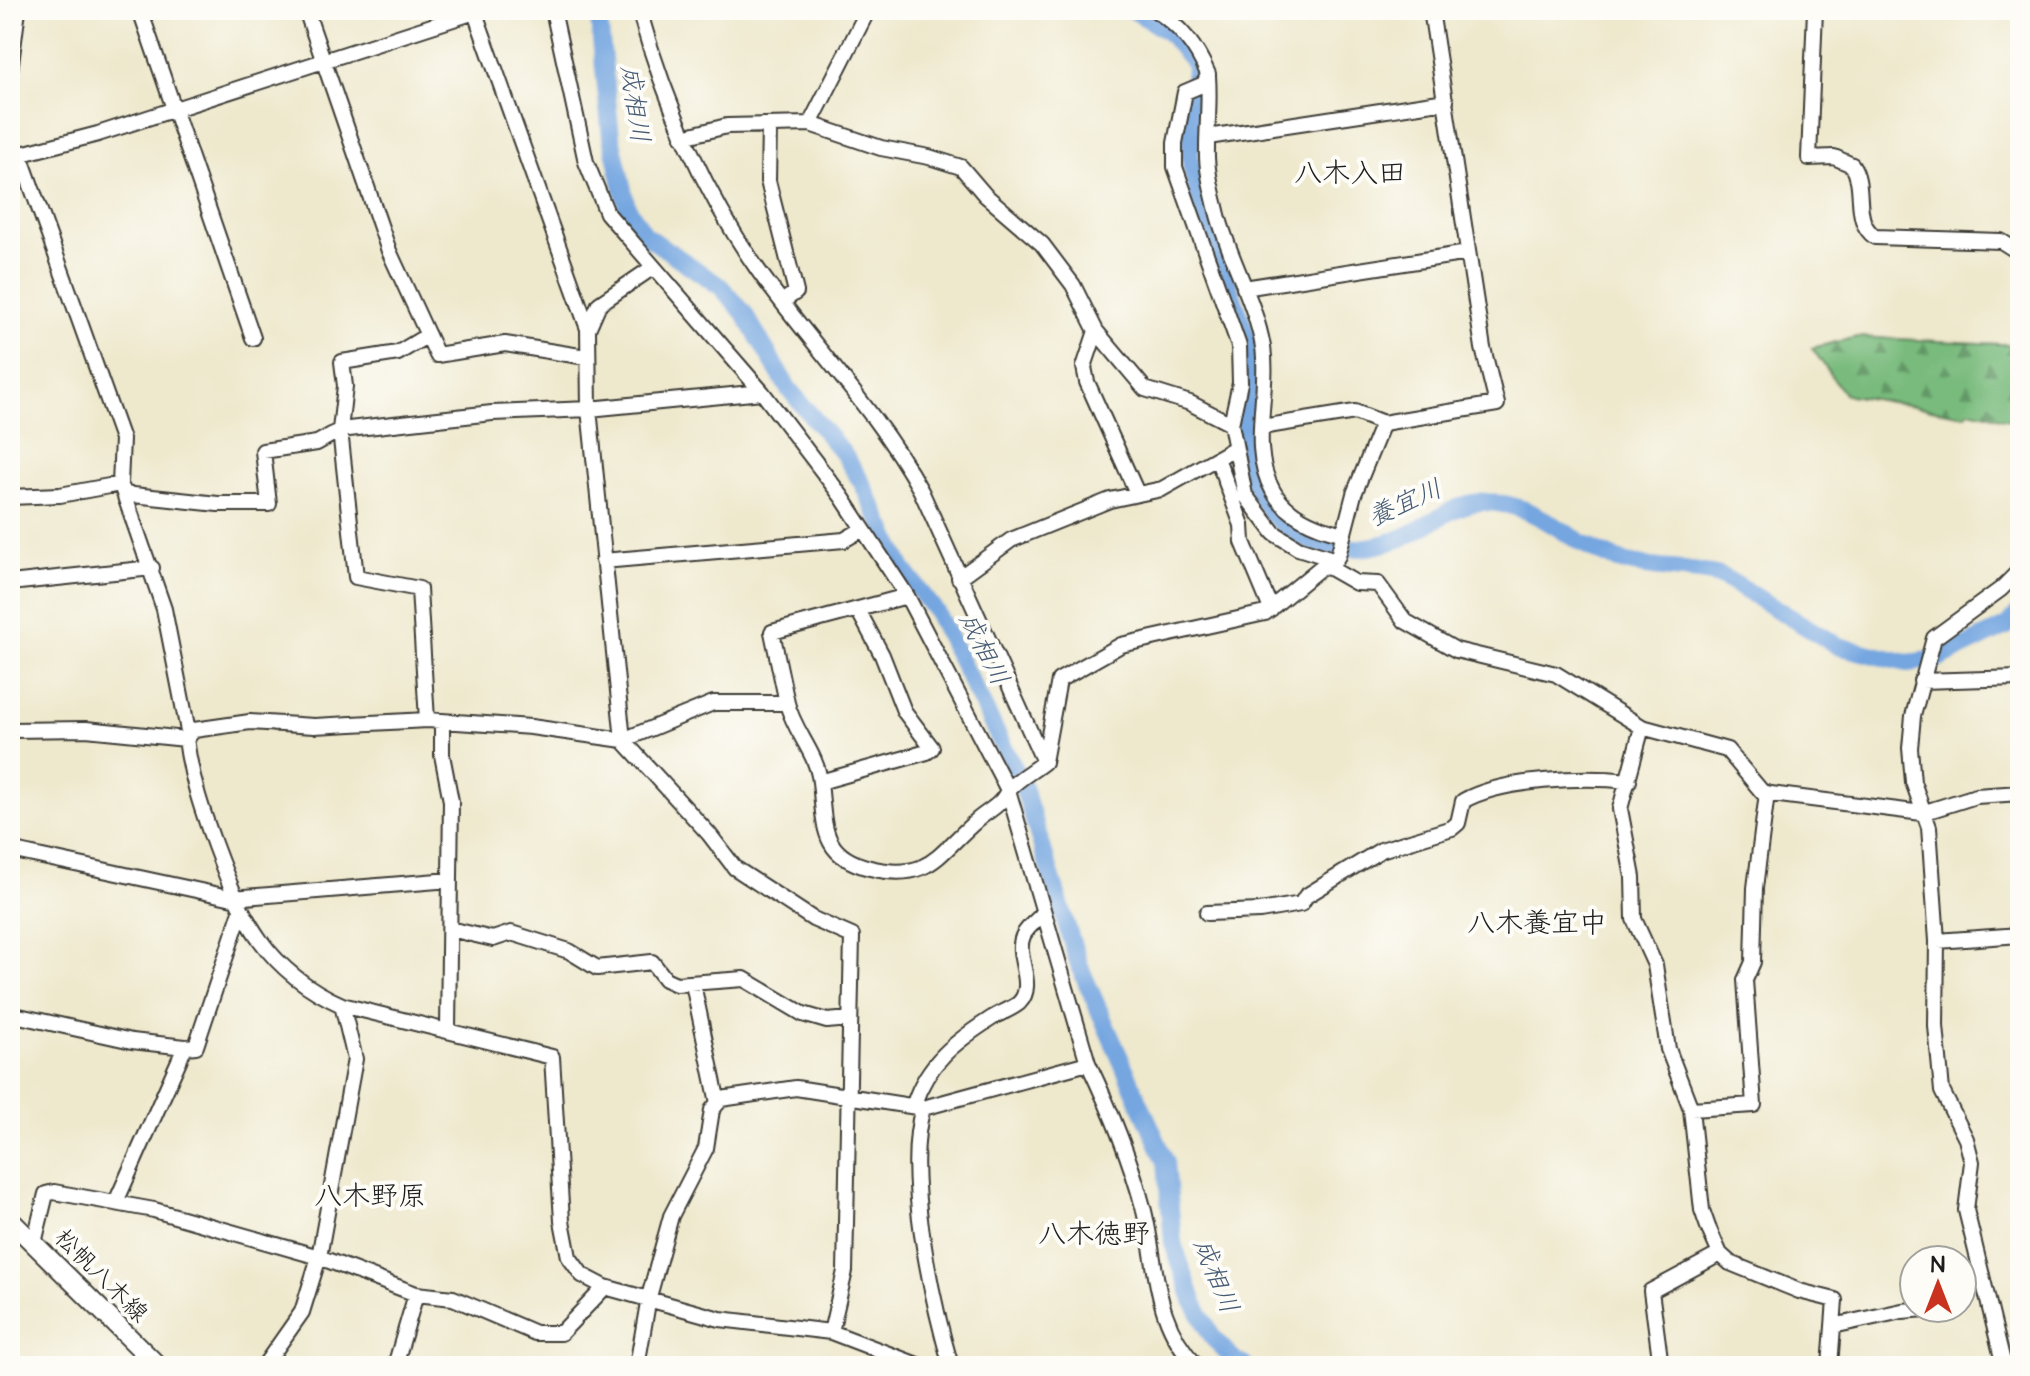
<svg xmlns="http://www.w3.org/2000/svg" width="2030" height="1376" viewBox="0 0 2030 1376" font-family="'Architects Daughter','Klee One',sans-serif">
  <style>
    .forest { fill: url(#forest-firs); stroke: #4a6c4c; stroke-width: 2 }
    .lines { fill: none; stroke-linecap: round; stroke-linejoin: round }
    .river { stroke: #74a6e0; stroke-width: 18 }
    .minor-casing { stroke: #3c3b36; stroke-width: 18 }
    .major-casing { stroke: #3c3b36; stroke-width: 22 }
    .minor { stroke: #fff; stroke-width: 14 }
    .major { stroke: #fff; stroke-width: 18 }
    .labels { text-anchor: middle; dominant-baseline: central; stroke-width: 8; stroke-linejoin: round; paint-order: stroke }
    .street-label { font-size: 24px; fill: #1c1c1c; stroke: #fdfcf7 }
    .water-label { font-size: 26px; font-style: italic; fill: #445a74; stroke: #fdfcf7 }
    .quarter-label { font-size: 28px; fill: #1c1c1c; stroke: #fdfcf7 }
  </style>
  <defs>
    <pattern id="forest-firs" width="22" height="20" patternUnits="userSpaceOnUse" patternTransform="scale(2)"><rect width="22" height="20" fill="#79bb7d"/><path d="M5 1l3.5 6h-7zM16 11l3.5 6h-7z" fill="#629766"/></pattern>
  </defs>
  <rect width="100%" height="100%" fill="#fdfcf7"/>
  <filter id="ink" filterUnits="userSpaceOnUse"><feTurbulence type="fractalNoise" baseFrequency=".0125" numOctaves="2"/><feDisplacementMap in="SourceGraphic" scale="16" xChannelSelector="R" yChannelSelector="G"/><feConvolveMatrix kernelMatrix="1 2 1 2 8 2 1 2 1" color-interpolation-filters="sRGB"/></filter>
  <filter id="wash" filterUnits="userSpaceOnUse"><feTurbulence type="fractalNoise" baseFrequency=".006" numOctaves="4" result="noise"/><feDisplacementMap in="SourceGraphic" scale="32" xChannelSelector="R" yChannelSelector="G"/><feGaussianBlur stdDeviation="1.8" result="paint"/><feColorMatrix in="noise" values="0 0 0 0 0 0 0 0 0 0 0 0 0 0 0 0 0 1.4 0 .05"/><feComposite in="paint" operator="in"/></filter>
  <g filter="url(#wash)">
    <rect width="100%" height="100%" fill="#eee8cc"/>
    <!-- forest -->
    <path class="forest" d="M1857 337 2020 345V421C2001 422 1988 411 1969 411L1965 415 1844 394 1812 348Z"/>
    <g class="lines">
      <!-- river -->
      <path class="river" d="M598 10 611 137 627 207 645 235 721 287 744 313 788 388 843 453 862 483 903 569 936 612 1023 786 1079 965 1166 1162 1173 1243 1194 1303 1213 1338 1235 1361 1245 1366
        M1133 10 1168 32 1195 64 1190 157 1196 193 1251 348C1254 377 1243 403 1244 432 1247 520 1312 569 1396 540 1426 530 1452 502 1484 502 1543 503 1569 545 1621 561 1653 571 1690 567 1723 577L1838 646 1907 663 1939 659 2007 626 2020 612"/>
    </g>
  </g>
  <g filter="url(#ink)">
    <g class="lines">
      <!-- minor casing -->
      <g class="minor-casing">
        <path id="minor" d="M140 10 253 338
          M306 10 389 251 437 355 505 344 586 357
          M474 10 588 329 589 409 762 392
          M553 10 586 162 607 213 762 392 842 497 907 596 1008 790 1088 1063 923 1108 796 1088 721 1099 712 1110 706 1148 671 1216 649 1297 637 1366
          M639 10C665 102 703 191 758 270 811 345 876 409 921 491L1044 762
          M1155 10C1181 27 1196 46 1208 74L1204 84 1185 92 1175 143V167L1239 346 1240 383 1231 424 1245 495 1274 533 1298 548 1336 560
          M1815 10 1809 158 1834 157 1852 165C1867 187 1851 220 1875 237L2001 241 2020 253
          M10 71 18 10
          M1208 76C1210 102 1207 124 1207 149 1206 170 1213 194 1218 215 1230 260 1255 301 1263 347 1270 395 1248 447 1273 491 1287 516 1318 528 1344 534
          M810 124 868 10
          M769 126 768 181 796 292 782 302
          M683 137 727 126 810 124 881 148 929 157 961 167 985 195 1042 244 1073 285 1096 331 1145 389 1190 403 1231 424
          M1208 137 1446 101
          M10 157 98 134 481 10
          M1244 288 1468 253
          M588 329 599 304 652 268
          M1096 331 1084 367 1087 382 1137 493
          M1383 423 1497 404 1483 348 1431 10
          M1217 458 1242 525 1243 542 1271 609
          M122 488 164 609 189 736
          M124 494 218 504H269L263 451 317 443 340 430 345 386 342 362 398 353 428 335
          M10 497 60 495 120 484 122 439 20 155
          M603 561 844 540 863 529
          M1328 567 1356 583 1378 584 1405 621 1456 650 1556 674 1642 727 1727 750 1763 793 1922 813 1976 796 2020 793
          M959 578 1011 540 1110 500 1162 489 1233 449
          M10 583 152 568
          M1921 681 2020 678
          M787 703C794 732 817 753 820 782L927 752 932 748 904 711 882 655 858 610
          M427 720 419 589 356 577 340 430 492 413 589 409 623 740 709 834 735 868 813 919 852 936 845 1271 831 1332
          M442 721V755L451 801 448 1029
          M1642 727 1620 809 1633 877 1634 919 1655 965 1668 1049 1691 1109 1702 1210 1708 1227 1720 1254 1730 1263 1799 1291 1835 1300 1830 1366
          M10 730 86 729 186 739
          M820 782C825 825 820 856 870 868 929 882 937 855 975 822 982 815 992 810 999 803 1004 799 1006 793 1010 788 1019 778 1033 771 1044 762L1059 680 1121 645 1265 613 1320 568 1328 567 1338 556 1354 494 1383 423 1355 412 1261 427
          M10 850 233 898 450 880
          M1207 913 1260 911 1301 904 1306 896 1381 850 1452 828 1458 823 1463 801C1501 779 1585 776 1629 781
          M450 929 493 939 511 933 521 936 569 951 597 968 652 962 665 979 676 984 744 979 803 1014 827 1021 850 1019
          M1937 941 2020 935
          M693 984 718 1103
          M342 1005 552 1057 562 1221 569 1257 582 1275 605 1287 720 1319 831 1332 920 1366
          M10 1014 132 1041 185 1047
          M1088 1063C1110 1109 1130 1158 1143 1207 1158 1264 1152 1321 1197 1366
          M914 1104C927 1063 956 1041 992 1018 1000 1013 1012 1009 1019 1003 1037 985 1014 956 1023 936 1027 927 1037 920 1044 913
          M923 1108C903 1173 932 1300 951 1366
          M1691 1109 1754 1105 1745 980 1753 962 1755 888 1767 793
          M116 1202 185 1047 196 1046 241 911
          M34 1243 46 1194 54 1192 154 1210 319 1257 416 1294 453 1298 535 1333H561L605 1287
          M1962 1294 1982 1275
          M1833 1326 1902 1311 1938 1308
          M264 1366 302 1312 319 1257 355 1059 342 1005C266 971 242 919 215 846 202 810 191 778 186 739L194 730 250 722 314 726 427 720 531 727 623 740 713 703H787L772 632 907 596
          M395 1366 416 1294
          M1661 1366 1651 1291 1720 1254
          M2004 1366 1966 1210 1972 1162 1966 1139 1942 1091 1936 1026 1937 941 1929 827 1913 782 1910 748 1913 716 1934 638 2001 589 2020 570"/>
      </g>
      <!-- major casing -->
      <g class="major-casing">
        <path id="major" d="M10 1220 158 1366"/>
      </g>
      <!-- minor -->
      <use href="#minor" class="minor"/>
      <!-- major -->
      <use href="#major" class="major"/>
    </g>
  </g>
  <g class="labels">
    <!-- street labels -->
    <g class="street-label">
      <text transform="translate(101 1276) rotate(45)">松帆八木線</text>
    </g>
    <!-- water labels -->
    <g class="water-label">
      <text transform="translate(635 104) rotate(82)">成相川</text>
      <text transform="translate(1405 503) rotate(-24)">養宜川</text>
      <text transform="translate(984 649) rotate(63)">成相川</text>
      <text transform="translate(1216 1276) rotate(68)">成相川</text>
    </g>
    <!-- quarter labels -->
    <g class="quarter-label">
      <text x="1350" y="173">八木入田</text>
      <text x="1537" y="923">八木養宜中</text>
      <text x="370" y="1196">八木野原</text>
      <text x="1094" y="1234">八木徳野</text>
    </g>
  </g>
  <!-- margin -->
  <rect width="2030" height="1376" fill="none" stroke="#fdfcf7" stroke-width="40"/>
  <!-- north arrow -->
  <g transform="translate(1938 1284)"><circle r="38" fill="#fdfcf7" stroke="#a3a29f" stroke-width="2"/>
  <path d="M0-6L14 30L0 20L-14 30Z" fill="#c8321e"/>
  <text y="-12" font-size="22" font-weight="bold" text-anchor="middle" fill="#1c1c1c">N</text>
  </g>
</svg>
